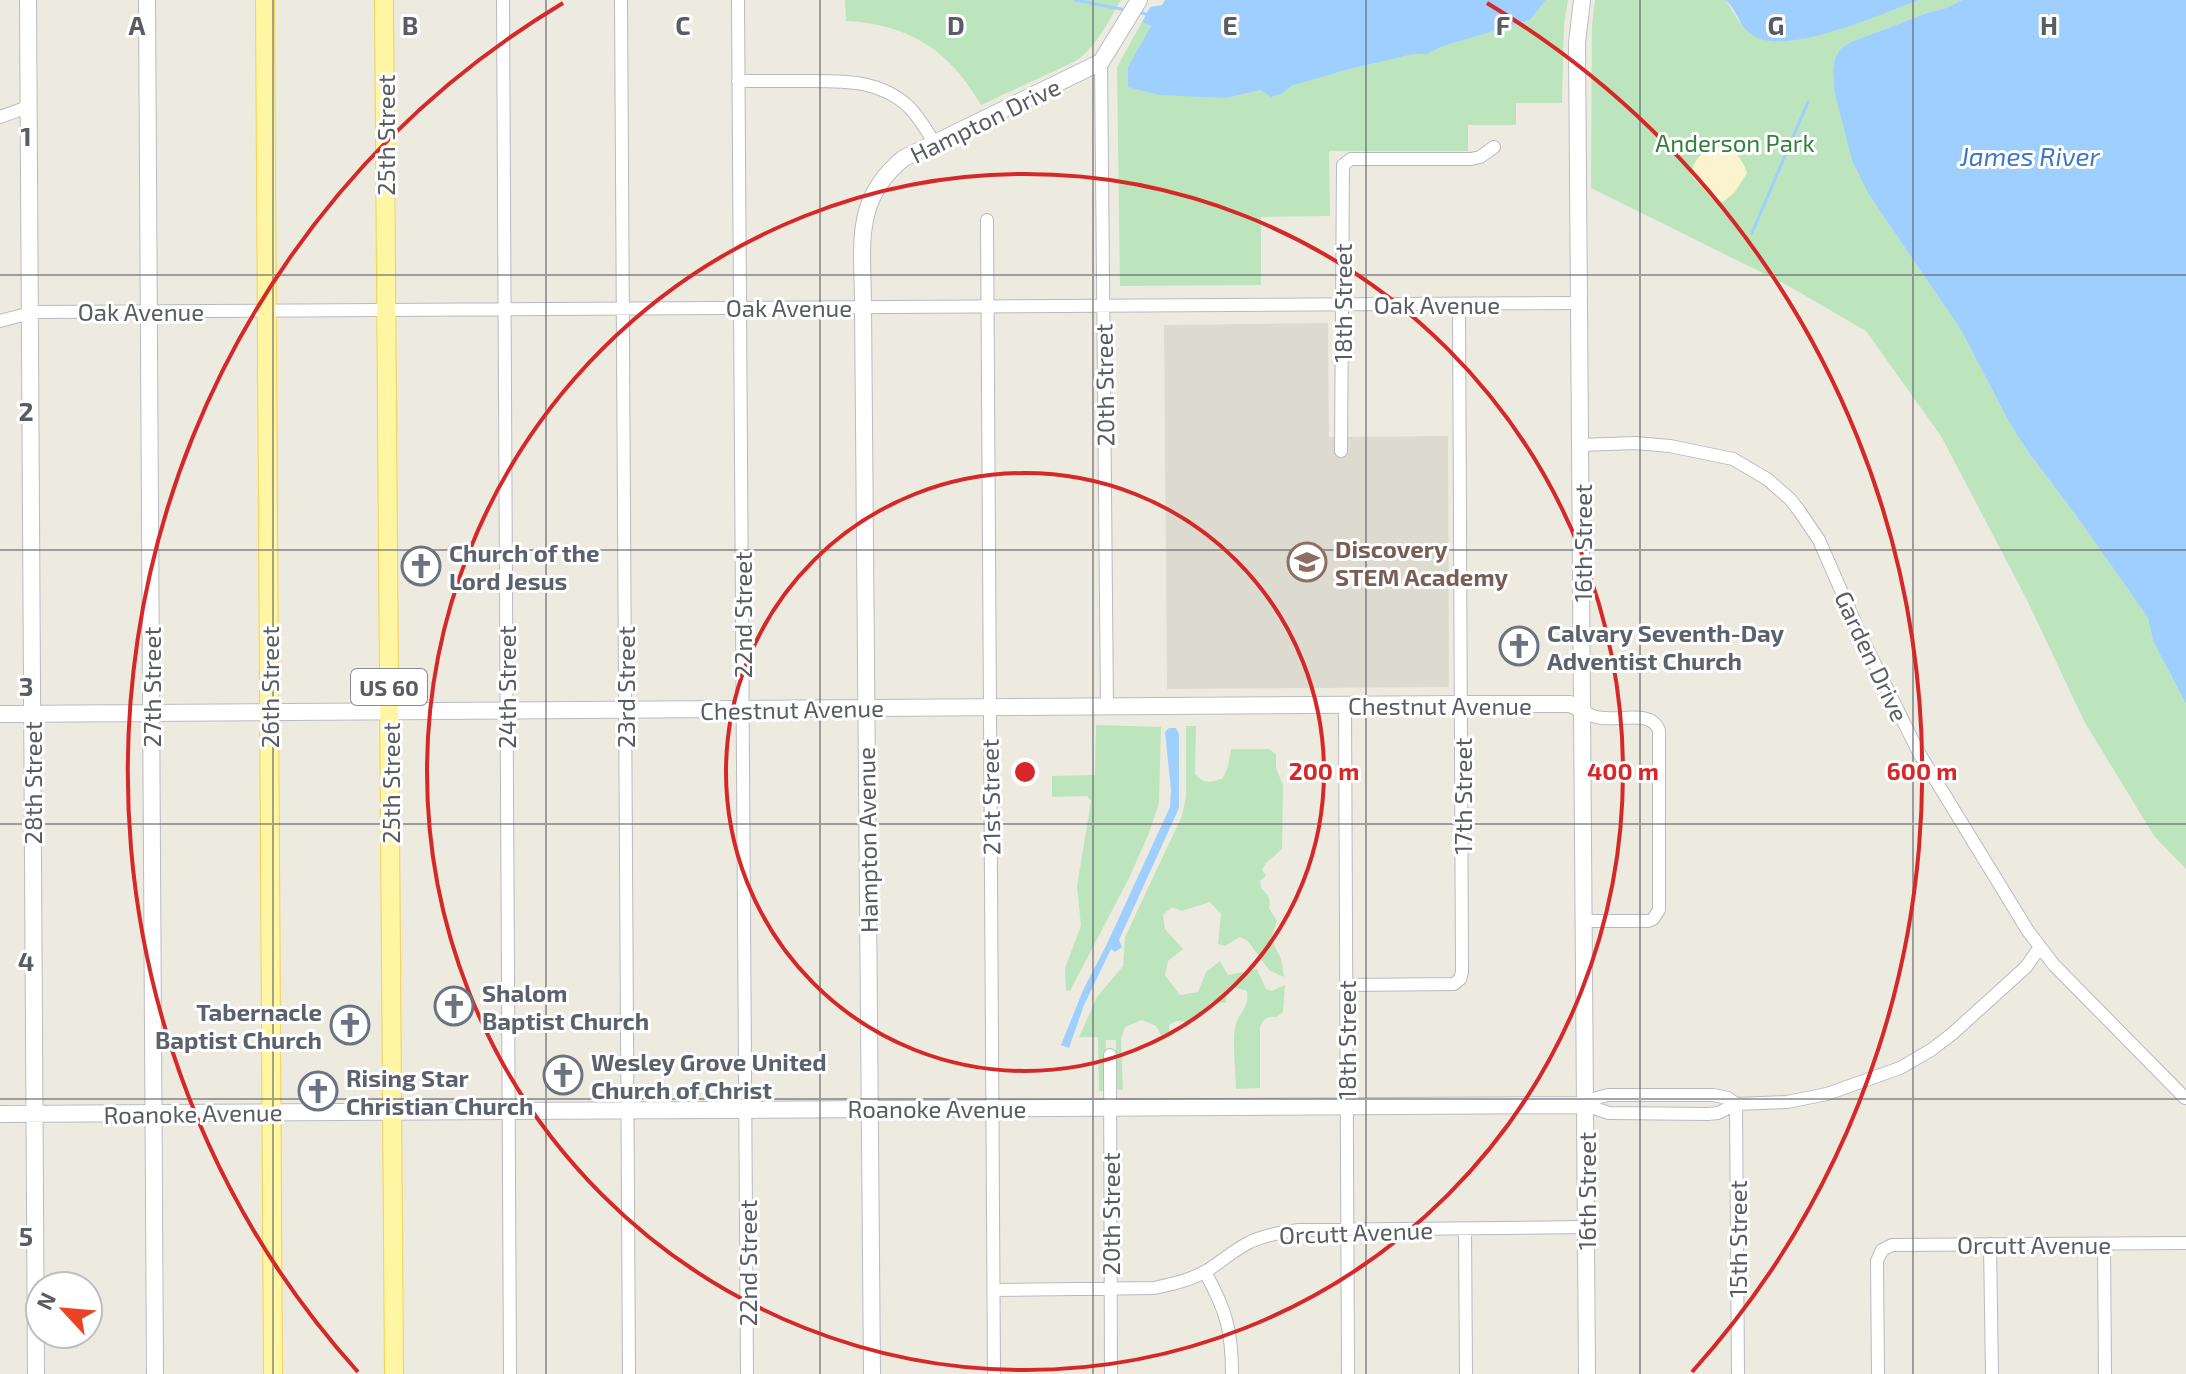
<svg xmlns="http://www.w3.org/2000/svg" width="2186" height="1374" viewBox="0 0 2186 1374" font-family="'Exo 2',sans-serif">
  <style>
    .education { fill: #dddacf }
    .green { fill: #bce5be }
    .sand { fill: #fbf3cd }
    .water { fill: #9ecfff }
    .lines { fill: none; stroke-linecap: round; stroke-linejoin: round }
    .stream { stroke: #9ecfff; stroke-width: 3 }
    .street-casing { stroke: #b8bac0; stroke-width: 14 }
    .secondary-casing { stroke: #b9bcc3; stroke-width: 18 }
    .primary-casing { stroke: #f4d152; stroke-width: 20 }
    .street { stroke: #fff; stroke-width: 12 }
    .secondary { stroke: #fff; stroke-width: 16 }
    .primary { stroke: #fff6a3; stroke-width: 18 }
    .grid { fill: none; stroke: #595c62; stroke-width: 2; stroke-opacity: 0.55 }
    .ring { fill: none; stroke: #d62828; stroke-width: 4 }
    .labels { text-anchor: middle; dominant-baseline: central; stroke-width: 6; stroke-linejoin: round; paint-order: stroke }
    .shield { fill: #fff; stroke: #8b8d91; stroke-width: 2 }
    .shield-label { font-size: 22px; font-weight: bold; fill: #595c62 }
    .street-label { font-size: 24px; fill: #595c62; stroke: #fff }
    .park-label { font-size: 24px; fill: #31813a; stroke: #fff }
    .education-label { font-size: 24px; font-weight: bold; fill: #785e54; stroke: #fff; text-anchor: start }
    .worship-label { font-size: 24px; font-weight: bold; fill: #5b616d; stroke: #fff; text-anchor: start }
    .water-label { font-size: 26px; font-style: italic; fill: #3f77c4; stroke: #fff }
    .grid-label { font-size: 26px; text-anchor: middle; font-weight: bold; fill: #595c62; stroke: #fff; stroke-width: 6; stroke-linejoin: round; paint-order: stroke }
    .centre { fill: #d62828; stroke: #fff; stroke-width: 4 }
    .ring-label { font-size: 24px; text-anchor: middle; font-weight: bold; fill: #d62828; stroke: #fff; stroke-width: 6; stroke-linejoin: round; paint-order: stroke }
  </style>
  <rect width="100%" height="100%" fill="#edebe0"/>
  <!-- education -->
  <path class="education" d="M1328 323 1329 437 1448 436 1449 687 1167 689 1164 325Z"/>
  <!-- green -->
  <path class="green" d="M845 0H1121C1108 22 1097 46 1076 61L981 105C949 50 909 24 846 21Z
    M1546 0H1568L1564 25 1562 103H1516V125H1468V151H1329L1330 216 1261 217V285L1120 286 1117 67 1142 22 1151 26 1141 46 1226 98 1261 90 1283 93 1290 86 1346 70 1414 54H1427L1441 47 1530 20Z
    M1595 0H1726L1738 20 1752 35 1835 31 1919 0H1962L1946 8 1927 13 1851 42 1841 48 1835 58 1833 70 1834 90 1869 195 1961 330 2009 422 2026 449 2080 521 2148 618 2153 641 2186 704V869L2154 836 2084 721 2027 600 1941 436 1866 331 1785 284 1591 188 1592 25Z
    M1096 725 1161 727 1159 803 1149 833 1129 878 1070 991 1066 990 1065 968 1081 926 1077 886 1091 801 1087 796 1052 797V776L1095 775Z
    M1186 726H1196L1195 774C1204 784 1211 783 1223 778L1228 766 1231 749H1269L1276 754V768L1283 785 1282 849 1266 863 1262 870 1266 876 1260 881 1261 888C1267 894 1272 899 1269 908L1277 921 1271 939 1281 959 1284 977 1269 970 1247 940 1240 937 1225 946 1218 944 1221 914 1210 902 1182 911 1172 907 1163 915 1165 929 1183 949 1168 961 1165 975 1180 995 1198 992 1206 972 1220 961 1228 975 1257 969 1266 989 1272 991 1285 985 1283 1012 1277 1017C1268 1016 1264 1018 1260 1027V1088L1236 1089C1236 1072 1232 1044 1235 1028 1237 1014 1250 1008 1247 991L1233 987 1227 991 1226 1003 1211 1002 1195 1022 1176 1021 1169 1025V1036L1162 1037 1156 1026 1142 1020 1125 1027 1121 1038 1123 1090 1115 1089 1116 1040H1106L1104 1091H1099L1098 1037H1079L1097 997 1123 966 1125 937 1182 816 1186 796Z"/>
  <!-- sand -->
  <path class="sand" d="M1716 146C1734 148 1741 156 1747 173L1735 192 1723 202 1712 198 1691 175C1693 160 1702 151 1716 146Z"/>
  <!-- water -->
  <path class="water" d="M1165 0H1546L1530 20 1441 47 1427 54H1414L1346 70 1291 86 1283 93 1271 97 1261 90 1226 98 1159 95 1128 87V67L1151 26 1142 22 1150 7 1162 5Z
    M1726 0H1919C1883 13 1785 58 1752 35 1739 26 1737 11 1726 0Z
    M1962 0H2186V704L2153 641 2148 618 2080 521 2026 449 2009 422 1961 330 1869 195 1852 160 1834 90 1833 70 1835 58 1841 48 1851 42 1927 13 1946 8Z
    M1169 728H1176L1179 734V808L1119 940 1122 947 1115 952 1111 949 1084 1005 1069 1048 1061 1045 1084 988 1106 946 1170 807 1171 790 1165 732Z"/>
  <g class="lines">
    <!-- stream -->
    <path class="stream" d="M1075 0 1126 10
      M1138 12 1146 14
      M1752 233 1808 102"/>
    <!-- street casing -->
    <g class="street-casing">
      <path id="street" d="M503 0 510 1374
        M621 0 629 1374
        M738 0 747 1374
        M1101 62 1107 707
        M738 81C762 81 785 81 808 81 845 81 880 80 909 107 919 117 926 130 934 142
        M0 117 28 107
        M987 220 994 1374
        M0 321 34 312 1580 303
        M1581 445 1635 443 1670 446 1733 459 1767 479 1790 499 1800 512 1819 540 1860 634 1919 753 2028 931 2054 965 2185 1098
        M1341 451 1343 165 1351 159H1471L1480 157 1494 147
        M1345 705 1348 1374
        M1583 710C1603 730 1648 704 1659 730V910L1653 919 1648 921H1584
        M1346 985 1454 984 1460 979 1462 972 1459 304
        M1110 1055 1111 1374
        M1736 1104 1738 1374
        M1585 1105 1609 1113 1708 1114 1718 1113 1736 1104 1787 1102 1827 1094 1900 1068 1931 1050 1952 1034 2026 967 2040 947
        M1585 1105 1597 1098 1608 1095H1713L1728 1098 1736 1104
        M1465 1229 1466 1374
        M1990 1244 1992 1374
        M2104 1244 2105 1374
        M1882 1250 1892 1245 2186 1243
        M1205 1272C1226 1310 1232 1330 1232 1374
        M994 1290 1154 1288C1173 1284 1191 1280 1208 1270 1222 1261 1234 1250 1250 1242 1265 1235 1282 1232 1299 1230L1586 1227
        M1878 1374 1877 1261 1882 1250"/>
    </g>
    <!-- secondary casing -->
    <g class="secondary-casing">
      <path id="secondary" d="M28 0 36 1374
        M147 0 155 1374
        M1582 0 1577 43 1587 1374
        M0 714 1461 704H1570L1583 710
        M0 1114 1585 1105
        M872 1374 863 306C863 248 852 199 904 158L1101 62 1139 0"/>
    </g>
    <!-- primary casing -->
    <g class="primary-casing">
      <path id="primary" d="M265 0 273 1374
        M384 0 394 1374"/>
    </g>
    <!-- street -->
    <use href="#street" class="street"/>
    <!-- secondary -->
    <use href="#secondary" class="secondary"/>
    <!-- primary -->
    <use href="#primary" class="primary"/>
  </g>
  <!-- grid -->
  <path class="grid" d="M273 0V1374M546 0V1374M820 0V1374M1093 0V1374M1366 0V1374M1640 0V1374M1913 0V1374M0 275H2186M0 550H2186M0 824H2186M0 1099H2186"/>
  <!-- distance rings -->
  <g class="ring">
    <circle cx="1025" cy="772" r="299"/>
    <circle cx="1025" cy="772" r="598"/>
    <path d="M358 1372A897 897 0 0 1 563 3M1487 3A897 897 0 0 1 1692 1372"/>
  </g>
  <!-- icons -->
  <defs>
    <g id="school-ring" transform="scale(2)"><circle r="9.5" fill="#fff" stroke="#8d6e63" stroke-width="1.5"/><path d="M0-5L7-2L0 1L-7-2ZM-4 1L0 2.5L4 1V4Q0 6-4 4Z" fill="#8d6e63"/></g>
    <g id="church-ring" transform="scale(2)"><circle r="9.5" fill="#fff" stroke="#6b7280" stroke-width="1.5"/><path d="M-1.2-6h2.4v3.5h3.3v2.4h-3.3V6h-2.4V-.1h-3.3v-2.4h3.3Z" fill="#6b7280"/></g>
  </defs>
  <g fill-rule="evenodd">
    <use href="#school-ring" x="1307" y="562"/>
    <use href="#church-ring" x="421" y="566"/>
    <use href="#church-ring" x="1519" y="646"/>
    <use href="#church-ring" x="454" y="1006"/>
    <use href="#church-ring" x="350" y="1025"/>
    <use href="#church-ring" x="563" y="1075"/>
    <use href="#church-ring" x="318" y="1091"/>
  </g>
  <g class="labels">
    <!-- shield labels -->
    <rect class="shield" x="351" y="669" width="76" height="36" rx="6"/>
    <g class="shield-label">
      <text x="389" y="687">US 60</text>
    </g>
    <!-- street labels -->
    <g class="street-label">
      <text transform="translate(985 120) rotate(-26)">Hampton Drive</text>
      <text transform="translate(385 135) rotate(-90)">25th Street</text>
      <text transform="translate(1342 303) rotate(-90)">18th Street</text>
      <text x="1437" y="304">Oak Avenue</text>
      <text x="789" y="307">Oak Avenue</text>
      <text x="141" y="311">Oak Avenue</text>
      <text transform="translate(1104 385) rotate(-91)">20th Street</text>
      <text transform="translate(1582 543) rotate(-90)">16th Street</text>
      <text transform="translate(742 615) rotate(-90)">22nd Street</text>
      <text transform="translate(1872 656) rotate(65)">Garden Drive</text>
      <text transform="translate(151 687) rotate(-90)">27th Street</text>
      <text transform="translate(269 687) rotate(-90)">26th Street</text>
      <text transform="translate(506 687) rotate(-90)">24th Street</text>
      <text transform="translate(625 687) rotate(-90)">23rd Street</text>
      <text x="1440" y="705">Chestnut Avenue</text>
      <text transform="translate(792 709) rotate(-1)">Chestnut Avenue</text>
      <text transform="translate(32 783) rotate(-90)">28th Street</text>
      <text transform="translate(390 783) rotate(-90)">25th Street</text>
      <text transform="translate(1462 796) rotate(-90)">17th Street</text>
      <text transform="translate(990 797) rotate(-91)">21st Street</text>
      <text transform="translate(867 840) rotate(-91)">Hampton Avenue</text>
      <text transform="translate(1346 1040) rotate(-90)">18th Street</text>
      <text x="937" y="1108">Roanoke Avenue</text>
      <text transform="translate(193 1113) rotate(-1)">Roanoke Avenue</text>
      <text transform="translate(1586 1191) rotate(-90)">16th Street</text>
      <text transform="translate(1110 1214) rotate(-90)">20th Street</text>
      <text transform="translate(1356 1232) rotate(-2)">Orcutt Avenue</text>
      <text transform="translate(1737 1239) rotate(-90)">15th Street</text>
      <text x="2034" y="1244">Orcutt Avenue</text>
      <text transform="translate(747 1263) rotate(-90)">22nd Street</text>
    </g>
    <!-- park labels -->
    <g class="park-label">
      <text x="1735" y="142">Anderson Park</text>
    </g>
    <!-- education labels -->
    <g class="education-label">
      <text x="1335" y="548">Discovery<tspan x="1335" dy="28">STEM Academy</tspan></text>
    </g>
    <!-- worship labels -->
    <g class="worship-label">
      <text x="449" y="552">Church of the<tspan x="449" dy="28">Lord Jesus</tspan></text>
      <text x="1547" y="632">Calvary Seventh-Day<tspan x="1547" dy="28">Adventist Church</tspan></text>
      <text x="482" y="992">Shalom<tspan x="482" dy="28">Baptist Church</tspan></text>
      <text x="322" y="1011" text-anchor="end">Tabernacle<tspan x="322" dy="28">Baptist Church</tspan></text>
      <text x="591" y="1061">Wesley Grove United<tspan x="591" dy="28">Church of Christ</tspan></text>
      <text x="346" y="1077">Rising Star<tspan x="346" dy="28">Christian Church</tspan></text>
    </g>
    <!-- water labels -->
    <g class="water-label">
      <text x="2030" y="155">James River</text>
    </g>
  </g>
  <g class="grid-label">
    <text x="137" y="35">A</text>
    <text x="410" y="35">B</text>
    <text x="683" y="35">C</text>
    <text x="956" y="35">D</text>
    <text x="1230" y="35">E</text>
    <text x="1503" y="35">F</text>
    <text x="1776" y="35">G</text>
    <text x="2049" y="35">H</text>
    <text x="26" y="146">1</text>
    <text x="26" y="421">2</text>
    <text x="26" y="696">3</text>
    <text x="26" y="971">4</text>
    <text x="26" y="1246">5</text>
  </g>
  <circle cx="1025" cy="772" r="12" class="centre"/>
  <g class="ring-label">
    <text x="1324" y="780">200 m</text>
    <text x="1623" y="780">400 m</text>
    <text x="1922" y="780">600 m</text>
  </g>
  <!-- north arrow -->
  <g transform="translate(64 1310) rotate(296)"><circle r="38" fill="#ffffff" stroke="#bdbec0" stroke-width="2"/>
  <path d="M0-6L14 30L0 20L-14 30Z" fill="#ec4327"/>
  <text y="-12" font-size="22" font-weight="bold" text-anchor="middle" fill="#595c62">N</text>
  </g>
</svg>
